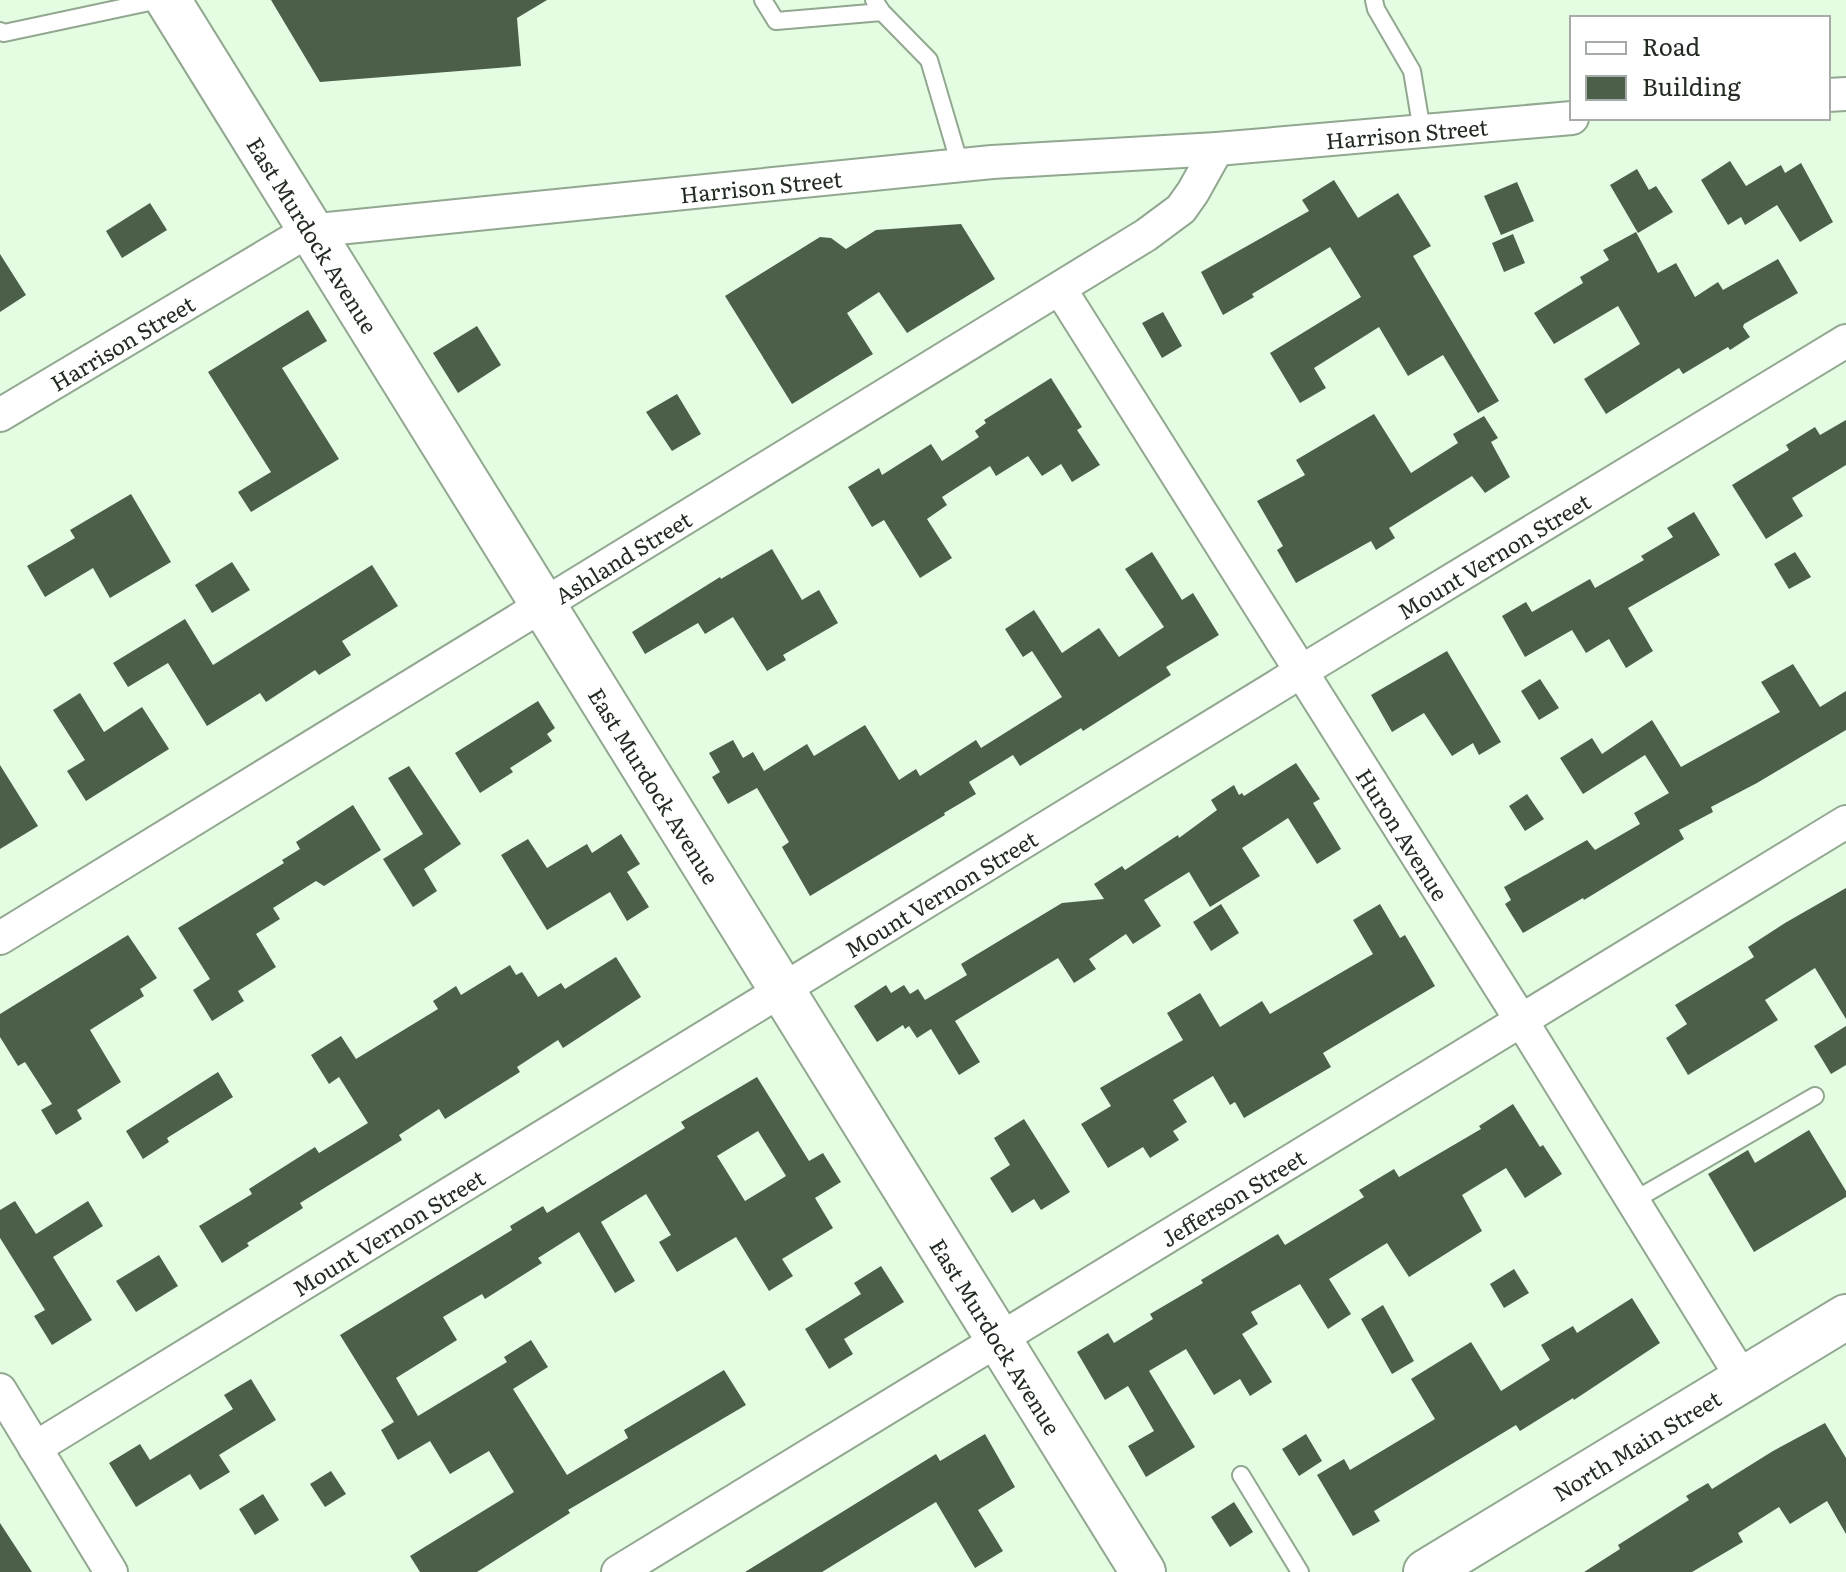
<svg xmlns="http://www.w3.org/2000/svg" width="1846" height="1572" viewBox="0 0 1846 1572" font-family="Literata,serif">
  <style>
    .building { fill: #4b5f49; fill-rule: evenodd }
    .lines { fill: none; stroke-linecap: round; stroke-linejoin: round }
    .service-casing { stroke: #91a78f; stroke-width: 20 }
    .minor-casing { stroke: #91a78f; stroke-width: 36 }
    .secondary-casing { stroke: #91a78f; stroke-width: 48 }
    .service { stroke: #fff; stroke-width: 16 }
    .minor { stroke: #fff; stroke-width: 32 }
    .secondary { stroke: #fff; stroke-width: 44 }
    .labels { text-anchor: middle; dominant-baseline: central; stroke-width: 8; stroke-linejoin: round; paint-order: stroke }
    .street-label { font-size: 22px; fill: #232c22; stroke: #fff }
  </style>
  <rect width="100%" height="100%" fill="#e4fde2"/>
  <!-- building -->
  <path class="building" d="M271 0H547L517 18 521 66 320 82Z
    M1730 161 1746 186 1781 165 1785 173 1801 163 1833 222 1800 242 1777 205 1745 225 1741 217 1728 225 1701 180Z
    M1637 169 1649 190 1656 186 1673 212 1638 233 1610 185Z
    M1334 180 1358 218 1398 193 1431 246 1413 256 1499 401 1478 413 1443 355 1408 376 1379 327 1314 368 1326 388 1300 403 1270 353 1361 297 1330 247 1252 294 1254 297 1223 315 1201 272 1309 211 1302 200Z
    M1517 182 1534 221 1501 235 1484 196Z
    M150 203 167 230 122 258 106 231Z
    M961 224 995 279 907 333 879 292 847 313 873 354 792 404 725 296 820 237 831 238 846 249 876 230Z
    M1636 232 1658 273 1676 263 1695 297 1718 282 1723 290 1778 259 1798 293 1744 324 1743 327 1750 337 1730 350 1728 347 1683 374 1679 368 1606 414 1584 379 1640 344 1618 306 1554 344 1534 313 1583 283 1580 277 1609 260 1603 250Z
    M1513 234 1525 263 1504 272 1492 243Z
    M0 254 26 295 0 312Z
    M308 310 327 341 282 368 339 459 251 512 238 492 271 472 208 372Z
    M1163 312 1182 346 1162 358 1142 323Z
    M477 326 501 365 458 393 433 353Z
    M1051 378 1082 427 1077 430 1100 465 1072 482 1061 464 1042 476 1028 456 996 476 990 466 942 497 947 505 927 519 952 558 920 578 884 520 872 527 848 487 879 468 882 475 931 444 942 461 979 437 975 431 986 423 984 420Z
    M677 394 701 434 672 451 646 412Z
    M1374 414 1411 473 1458 443 1453 434 1484 416 1498 438 1491 442 1510 477 1485 493 1472 476 1389 528 1395 538 1376 550 1371 541 1296 583 1277 550 1283 546 1257 501 1305 475 1296 460Z
    M1846 420V465L1792 498 1803 516 1766 539 1732 485 1789 450 1786 445 1815 427 1820 435Z
    M131 494 171 562 110 598 93 568 45 597 27 566 75 538 70 530Z
    M1694 512 1720 555 1628 608 1653 651 1626 668 1609 639 1586 653 1572 630 1525 657 1502 616 1526 602 1532 612 1590 579 1595 588 1644 560 1641 556 1673 537 1667 528Z
    M772 549 802 600 819 590 838 623 783 655 786 660 767 671 733 617 705 634 698 623 645 654 632 632 720 577 721 579Z
    M1152 552 1182 600 1193 593 1219 635 1166 667 1171 675 1083 731 1081 728 1020 766 1013 755 969 782 976 794 944 813 945 815 810 896 782 847 789 842 757 788 728 804 712 777 720 772 709 753 733 740 743 758 753 752 764 771 807 744 814 756 865 725 899 780 916 769 920 776 976 740 981 748 1062 697 1032 651 1023 657 1005 629 1034 610 1062 653 1099 628 1119 657 1164 627 1125 569Z
    M1795 552 1811 577 1789 589 1774 564Z
    M232 562 250 590 212 613 195 585Z
    M372 565 398 606 342 641 351 655 319 675 315 670 266 702 260 693 207 726 168 663 128 687 113 663 185 619 213 665Z
    M1447 651 1501 742 1479 755 1473 743 1452 756 1424 713 1392 732 1371 695Z
    M1793 664 1820 707 1846 691V730L1757 783 1711 807 1713 812 1679 830 1684 839 1584 900 1583 898 1523 933 1505 904 1511 900 1504 887 1587 840 1595 850 1640 824 1634 813 1669 793 1645 755 1583 794 1560 758 1592 738 1602 754 1652 720 1681 767 1780 712 1761 682Z
    M1540 679 1559 708 1539 720 1521 691Z
    M80 693 104 732 142 707 169 749 86 801 67 771 85 760 53 710Z
    M538 701 555 728 547 734 552 741 510 768 513 772 480 793 455 753Z
    M1296 763 1320 799 1313 803 1341 849 1317 864 1288 818 1242 848 1260 876 1210 907 1189 872 1144 900 1161 926 1133 944 1126 934 1089 959 1096 969 1074 983 1058 958 955 1021 980 1062 959 1075 931 1029 917 1038 909 1026 905 1029 903 1025 877 1042 854 1006 886 985 891 993 904 985 910 994 918 989 925 1000 967 975 961 964 1062 903 1104 899 1094 884 1122 866 1125 870 1178 835 1179 838 1217 810 1211 800 1234 785 1239 795 1242 793 1244 796Z
    M0 765 38 826 0 849Z
    M409 766 461 844 424 869 437 891 413 907 383 859 423 834 388 778Z
    M1527 794 1544 819 1525 831 1509 806Z
    M353 805 381 850 324 886 316 881 273 908 280 919 256 934 276 967 238 991 244 1001 212 1021 193 990 210 979 178 928 284 863 282 860 300 849 296 842Z
    M621 834 640 864 627 872 649 907 627 921 610 892 547 930 501 855 528 839 547 868 587 844 592 853Z
    M1846 888V1019L1815 968 1765 1000 1778 1020 1688 1075 1666 1038 1687 1024 1675 1005 1754 957 1748 947 1785 923Z
    M1221 904 1239 933 1211 951 1193 922Z
    M1380 904 1400 938 1405 935 1435 986 1323 1053 1331 1067 1244 1118 1235 1102 1230 1105 1213 1076 1173 1100 1187 1122 1173 1131 1179 1140 1150 1158 1143 1147 1108 1168 1081 1124 1111 1106 1100 1088 1183 1040 1167 1013 1200 993 1220 1027 1262 1001 1270 1014 1373 954 1353 920Z
    M128 935 157 978 140 989 144 996 90 1030 121 1082 77 1110 82 1119 56 1135 41 1110 52 1104 25 1062 18 1066 0 1037V1014Z
    M616 957 641 997 563 1048 558 1040 517 1067 520 1072 445 1119 439 1109 399 1135 402 1140 300 1203 303 1208 247 1243 249 1246 222 1263 199 1226 252 1194 249 1189 315 1147 319 1153 368 1123 339 1077 329 1084 311 1055 341 1036 356 1059 438 1009 433 1001 456 986 461 995 510 965 516 975 522 972 538 997 561 983 565 989Z
    M1846 1026V1065L1831 1074 1814 1046Z
    M218 1072 233 1097 167 1138 169 1142 143 1159 126 1131Z
    M757 1077 809 1161 823 1153 841 1182 815 1198 833 1228 782 1259 793 1276 769 1291 736 1237 677 1272 659 1242 671 1235 646 1194 601 1222 635 1281 615 1293 579 1232 538 1258 542 1263 485 1299 482 1294 443 1317 457 1340 396 1378 418 1416 507 1362 504 1357 531 1340 548 1367 513 1389 567 1475 628 1438 624 1430 724 1370 746 1405 568 1510 570 1513 477 1572H420L410 1556 514 1492 489 1451 450 1474 430 1441 398 1460 381 1430 394 1422 340 1335 512 1230 510 1226 543 1206 547 1213 685 1128 681 1122ZM758 1131 786 1176 745 1201 717 1156Z
    M1513 1104 1540 1147 1543 1145 1562 1174 1525 1198 1506 1168 1462 1195 1482 1231 1409 1277 1387 1243 1329 1279 1351 1314 1328 1329 1300 1284 1251 1312 1258 1324 1242 1334 1272 1382 1250 1396 1240 1379 1214 1395 1186 1349 1149 1371 1195 1447 1146 1477 1128 1446 1154 1431 1128 1386 1105 1400 1077 1352 1108 1333 1114 1343 1153 1319 1150 1314 1203 1283 1201 1280 1278 1234 1285 1245 1364 1197 1359 1190 1394 1169 1399 1177 1481 1129 1479 1126Z
    M1024 1119 1070 1192 1041 1210 1034 1199 1012 1213 990 1178 1010 1165 994 1138Z
    M1809 1130 1846 1191V1197L1754 1252 1708 1174 1748 1150 1755 1163Z
    M15 1201 36 1234 88 1201 103 1226 53 1257 92 1320 52 1345 34 1316 45 1310 0 1238V1210Z
    M159 1255 178 1286 136 1312 116 1281Z
    M881 1266 904 1302 844 1339 853 1354 829 1369 805 1329 861 1294 854 1283Z
    M1514 1269 1529 1293 1504 1308 1490 1284Z
    M1632 1298 1660 1343 1574 1400 1573 1398 1520 1431 1516 1425 1374 1511 1380 1521 1353 1536 1317 1475 1344 1459 1350 1470 1435 1419 1411 1379 1471 1342 1501 1391 1550 1360 1541 1345 1573 1326 1577 1333Z
    M1383 1305 1414 1361 1392 1374 1361 1319Z
    M251 1379 276 1420 219 1455 230 1472 200 1490 190 1474 136 1507 109 1463 140 1444 150 1460 233 1409 224 1395Z
    M1825 1423 1846 1458V1534L1827 1501 1790 1524 1779 1507 1738 1533 1743 1542 1692 1572H1584L1620 1549 1618 1545 1689 1500 1686 1496 1708 1483 1712 1489 1773 1451Z
    M985 1434 1015 1487 978 1510 1003 1551 975 1568 936 1502 822 1572H745L936 1454 940 1461Z
    M1306 1434 1322 1461 1299 1476 1282 1449Z
    M331 1471 346 1494 325 1507 310 1484Z
    M263 1494 279 1520 255 1535 239 1509Z
    M1234 1502 1253 1532 1230 1547 1211 1517Z
    M0 1523 32 1572H0Z"/>
  <g class="lines">
    <!-- service casing -->
    <g class="service-casing">
      <path id="service" d="M763 0 776 21 882 12
        M874 0 882 12 929 60 960 165
        M1374 0 1376 9 1412 71 1422 131
        M0 31 4 33 159 0
        M1633 1201 1815 1096
        M1241 1475 1300 1572"/>
    </g>
    <!-- minor casing -->
    <g class="minor-casing">
      <g id="minor">
        <path d="M1828 95 1846 94"/>
        <path id="s1" d="M1060 289 1521 1020 1743 1379"/>
        <path id="s2" d="M0 415 308 231 992 162 1217 149 1572 118"/>
        <path id="s3" d="M0 938 1146 235 1181 209 1193 192 1217 149"/>
        <path d="M0 1390 111 1572"/>
        <path id="s4" d="M35 1448 1302 671 1846 341"/>
        <path id="s5" d="M618 1572 1846 822"/>
      </g>
    </g>
    <!-- secondary casing -->
    <g class="secondary-casing">
      <g id="secondary">
        <path id="s6" d="M168 0 1143 1572"/>
        <path id="s7" d="M1426 1572 1846 1317"/>
      </g>
    </g>
    <!-- service -->
    <use href="#service" class="service"/>
    <!-- minor -->
    <use href="#minor" class="minor"/>
    <!-- secondary -->
    <use href="#secondary" class="secondary"/>
  </g>
  <g class="labels">
    <!-- street labels -->
    <g class="street-label">
      <text stroke="none"><textPath href="#s2" startOffset="1462">Harrison Street</textPath></text>
      <text stroke="none"><textPath href="#s2" startOffset="814">Harrison Street</textPath></text>
      <text stroke="none"><textPath href="#s6" startOffset="276">East Murdock Avenue</textPath></text>
      <text stroke="none"><textPath href="#s2" startOffset="142">Harrison Street</textPath></text>
      <text stroke="none"><textPath href="#s4" startOffset="1710">Mount Vernon Street</textPath></text>
      <text stroke="none"><textPath href="#s3" startOffset="730">Ashland Street</textPath></text>
      <text stroke="none"><textPath href="#s6" startOffset="924">East Murdock Avenue</textPath></text>
      <text stroke="none"><textPath href="#s1" startOffset="644">Huron Avenue</textPath></text>
      <text stroke="none"><textPath href="#s4" startOffset="1062">Mount Vernon Street</textPath></text>
      <text stroke="none"><textPath href="#s5" startOffset="720">Jefferson Street</textPath></text>
      <text stroke="none"><textPath href="#s4" startOffset="414">Mount Vernon Street</textPath></text>
      <text stroke="none"><textPath href="#s6" startOffset="1572">East Murdock Avenue</textPath></text>
      <text stroke="none"><textPath href="#s7" startOffset="246">North Main Street</textPath></text>
    </g>
  </g>
  <!-- legend -->
  <rect x="1570" y="16" width="260" height="104" fill="#ffffff" stroke="#a7aba7" stroke-width="2"/>
  <rect x="1586" y="42" width="40" height="12" fill="#ffffff" stroke="#a7aba7" stroke-width="2"/>
  <text x="1642" y="56" font-size="24" fill="#232c22">Road</text>
  <rect x="1586" y="76" width="40" height="24" fill="#4b5f49" stroke="#a7aba7" stroke-width="2"/>
  <text x="1642" y="96" font-size="24" fill="#232c22">Building</text>
</svg>
